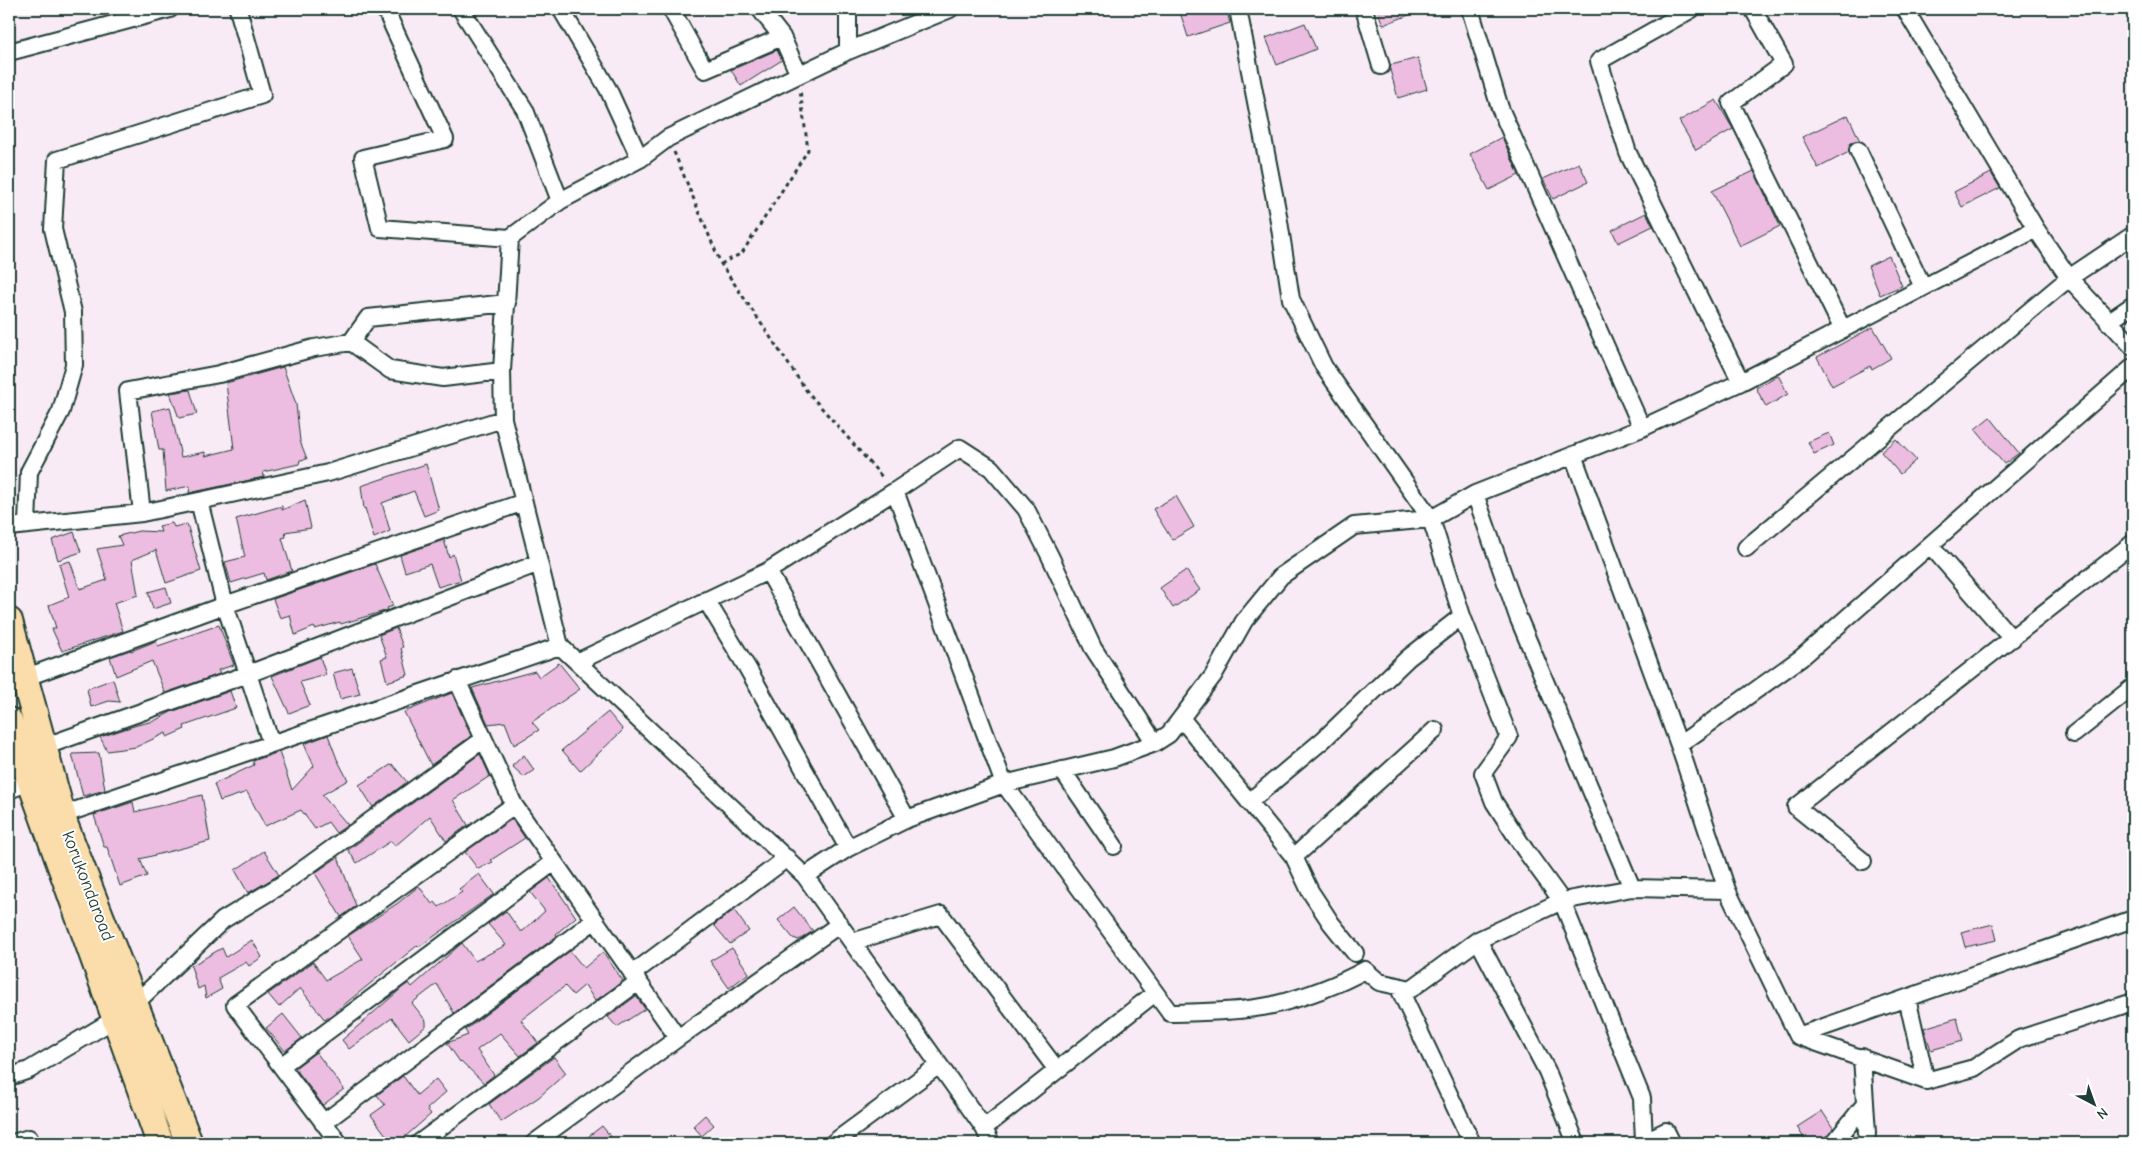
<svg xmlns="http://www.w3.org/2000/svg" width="2142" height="1152" viewBox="0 0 2142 1152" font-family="'Comic Neue',sans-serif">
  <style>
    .building { fill: #ecbde1; stroke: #1f3d34 }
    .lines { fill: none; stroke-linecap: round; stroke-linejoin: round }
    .minor-casing { stroke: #1f3d34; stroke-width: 20 }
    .primary-casing { stroke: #1f3d34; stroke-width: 30 }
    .path { stroke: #1f3d34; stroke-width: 3; stroke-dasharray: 4 4; stroke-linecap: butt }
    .minor { stroke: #fff; stroke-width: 16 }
    .primary { stroke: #faddab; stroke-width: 26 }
    .labels { text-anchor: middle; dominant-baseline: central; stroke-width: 4; stroke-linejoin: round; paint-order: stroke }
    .street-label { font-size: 18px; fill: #1f3d34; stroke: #fff }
  </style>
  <rect width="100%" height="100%" fill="#f9ebf6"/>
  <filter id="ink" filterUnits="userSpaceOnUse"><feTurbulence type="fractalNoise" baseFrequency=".02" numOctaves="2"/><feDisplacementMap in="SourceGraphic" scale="10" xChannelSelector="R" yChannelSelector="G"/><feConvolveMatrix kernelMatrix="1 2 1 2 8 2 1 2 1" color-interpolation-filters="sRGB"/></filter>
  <g filter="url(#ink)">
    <!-- building -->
    <path class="building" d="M1179 9H1226L1230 23 1188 37Z
      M1377 9H1421L1422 10 1383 25Z
      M1305 23 1316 49 1277 65 1266 38Z
      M777 50 782 60 741 86 731 70Z
      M1418 58 1427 89 1398 98 1390 70 1391 65Z
      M1716 100 1733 129 1696 150 1679 121Z
      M1848 115 1860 141H1854L1850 144 1849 152 1818 168 1802 137Z
      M1502 137 1519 175 1489 190 1470 154Z
      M1579 163 1588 182 1553 199 1543 179Z
      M1754 171 1780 226 1740 246 1712 191Z
      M1991 173 2000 188 1962 207 1954 192Z
      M1646 213 1653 226 1618 243 1612 230Z
      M1889 256 1902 286 1880 295 1868 266Z
      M1873 327 1891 358 1872 369 1870 366 1832 386 1817 357Z
      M283 367 296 404 300 441 307 459 300 460 299 464 263 472 264 477 189 493 190 486 166 491 163 450H159L152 411 170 407 181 457 205 452V456L234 449 226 383Z
      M1778 375 1788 394 1766 407 1756 388Z
      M190 390 197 414 179 418 170 393Z
      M1990 417 2019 453 2004 464 1975 429Z
      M1829 433 1834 445 1814 454 1808 442Z
      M1896 439 1916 460 1900 474 1881 452Z
      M426 464 439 510 424 516 414 491 382 503 390 531 374 538 365 508 364 509 361 486Z
      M1176 496 1194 527 1172 540 1153 509Z
      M305 500 311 528 285 532 286 537 282 538 292 571 266 580 264 573 231 583 225 562 245 557 236 519 282 506V510Z
      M172 523 174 527 187 524 201 571 166 583 156 550 132 560 138 595 114 603 123 631 62 651 52 629 56 628 49 605 69 597 59 564 70 561 80 589 107 580 97 549 122 545 118 536 139 531 161 532 159 526Z
      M74 532 81 552 58 560 52 540Z
      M444 540 449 557 453 554 461 580 438 587 430 564 405 572 400 555Z
      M375 564 393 606 387 608 388 610 341 624 340 622 315 629 314 627 295 635 290 615 280 618 273 599Z
      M1186 570 1200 590 1173 608 1160 588Z
      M166 587 171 603 153 609 148 592Z
      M219 625 234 665 218 670 220 674 165 693 152 661 116 676 110 657 130 650 131 651 156 641 158 646Z
      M396 628 403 647 401 648 408 675 387 682 381 659 387 657 379 635Z
      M320 657 326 675 300 682 310 705 289 713 272 676Z
      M559 663 580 689 532 722 539 730 514 745 505 722 488 724 472 688 535 671 539 677Z
      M352 668 360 694 340 699 333 673Z
      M113 679 120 702 109 701 91 707 87 689Z
      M230 691 236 708 184 726 185 729 167 737 166 733 136 747 107 751 100 737 137 725 154 721 171 712Z
      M452 693 471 736 431 765 404 712Z
      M608 712 623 730 580 771 562 750Z
      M328 735 337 759 348 780 322 795 348 825 336 833 328 822 315 829 301 810 265 826 247 792 220 801 214 784 254 765 253 761 279 752 292 790 314 766 304 744Z
      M99 753 105 790 83 796 72 754Z
      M480 754 490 776 453 800 468 825 446 841 430 816 395 846 391 841 357 863 348 850Z
      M524 755 534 770 524 777 512 766Z
      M392 764 407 782 373 807 359 785Z
      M202 795 210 841 140 859 147 876 120 886 107 847H104L94 815 133 802 135 812Z
      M512 819 525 838 491 860 493 862 478 869 465 852Z
      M264 851 279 875 248 893 235 870Z
      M338 857 356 906 341 917 315 873Z
      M479 874 494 894 419 947 418 945 325 1020 300 988 279 1007 268 994 313 962 326 980 363 959 348 936 398 903 419 886 432 904 435 902 439 907 462 892 459 889Z
      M549 878 576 917 556 934 557 936 454 1013 437 984 412 1003 426 1021V1026L409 1040 392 1018 349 1049 342 1040 403 987 409 983 412 987 462 943 475 961 506 945 488 924 506 911 520 931H523L545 911 530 892Z
      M794 907 813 931 799 940 793 938 778 920Z
      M734 910 749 931 730 944 714 925Z
      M1993 924 1997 940 1965 947 1961 932Z
      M252 940 262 957 249 966 246 962 218 978 222 989 206 998 204 986 198 989 191 966 222 948 226 957Z
      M732 948 749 973 729 988 710 961Z
      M570 951 584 968 603 952 623 981 595 1001 585 985 573 995 565 986 521 1020 538 1043 520 1056 500 1033 477 1050 494 1075 484 1083 461 1061 460 1062 447 1043 468 1035 465 1030Z
      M636 996 645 1009 617 1027 608 1017Z
      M283 1014 302 1038 285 1051 266 1028Z
      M1957 1018 1963 1041 1931 1050 1924 1028Z
      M316 1052 344 1089 323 1105 295 1068Z
      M554 1057 566 1073 539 1097 501 1122 489 1104Z
      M403 1076 417 1095 436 1079 446 1092 427 1109 431 1114 398 1143H392L371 1115 385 1105 377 1095Z
      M1822 1111 1833 1128 1828 1135 1814 1143H1807L1797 1127Z
      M705 1115 714 1125 702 1136 693 1126Z
      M602 1126 616 1143H580Z"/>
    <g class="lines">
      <!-- minor casing -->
      <g class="minor-casing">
        <path id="minor" d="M385 9 445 139 363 158 380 228 510 238 560 201 640 159 668 138 848 51 950 9
          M461 9 525 110 560 201
          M561 9 608 89 640 159
          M671 9 705 70 782 37
          M760 9 782 37 799 75
          M848 9V51
          M1238 9 1278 215 1291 299 1324 367 1431 519 1475 494 1642 428 1741 382 2036 229 1905 9
          M1364 9 1381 66
          M1470 9 1500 108 1642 428
          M1692 9 1599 61 1628 153 1741 382
          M1753 9 1784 64 1731 103 1842 328
          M9 52 170 9
          M1858 150 1923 287
          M2036 229 2069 278 2133 347
          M510 238 502 371 503 419 560 646 805 876 984 1128 991 1143
          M2108 322 2133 305
          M351 342 390 370 443 378 502 371
          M1573 455 1679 745 1727 890 1798 1036 1926 1081 1974 1068 2019 1039 2133 1002
          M895 491 1004 784 1170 1013C1203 1012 1240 1012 1273 1005 1305 997 1336 986 1365 970L1379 982 1411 989 1478 940 1562 901 1632 888
          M1475 494 1518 617 1632 888 1727 890
          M199 501 225 605 271 743
          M142 513 128 391 219 374 314 348 351 342 368 318 507 303
          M27 525 29 472 61 411 74 365 73 312 53 229 57 160 262 95 238 9
          M9 527 142 513 199 501 328 473 503 419
          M1930 545 2012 639
          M1746 548 2069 278 2133 235
          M768 571 907 819
          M706 600 748 669 848 848
          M577 662 768 571 895 491 960 448 991 468 1026 509 1050 556 1093 648 1155 743
          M24 678 225 605 524 502
          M457 680 514 805 678 1038
          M1181 718 1294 857 1310 891 1331 923 1355 953
          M2074 734 2133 687
          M1679 745 1801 658 2133 367
          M43 747 248 674 539 563
          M1062 770 1114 846
          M9 790 39 778
          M1249 802 1323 740 1408 658 1462 616
          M62 815 560 646
          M1294 857 1435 730
          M1863 861 1796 807 2133 543
          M805 876 848 848 907 819 1004 784 1114 758 1155 743 1169 734 1213 676 1244 621 1281 576 1354 526 1431 519 1462 616 1509 737 1483 773 1494 802 1525 850 1562 901 1642 1098 1644 1141
          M1478 940 1547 1071 1576 1143
          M852 942 941 915 1057 1070
          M632 974 787 858
          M1398 986 1472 1143
          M1907 998 1926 1081
          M1798 1036 2133 919
          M1862 1057 1867 1133 1866 1143
          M281 1066 554 862
          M9 1077 29 1070 125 1013 223 920 284 883 484 739
          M323 1123 595 920
          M984 1128 1155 993
          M13 1143 29 1138
          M339 1143 235 1005 514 805
          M419 1143 638 982
          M534 1143 678 1038 840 924
          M833 1143 939 1065
          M1641 1143 1666 1131 1672 1143
          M1834 1143 1865 1104"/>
      </g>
      <!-- primary casing -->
      <g class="primary-casing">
        <path id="primary" d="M9 621 65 826 189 1143
          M9 721 160 1143"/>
      </g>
      <!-- path -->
      <path class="path" d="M674 152 721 264 806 390 884 479
        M721 264 742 253 808 150 800 90"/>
      <!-- minor -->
      <use href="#minor" class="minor"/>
      <!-- primary -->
      <use href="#primary" class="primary"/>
    </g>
  </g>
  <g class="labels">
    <!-- street labels -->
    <g class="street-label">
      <text transform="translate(88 886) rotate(69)">korukondaroad</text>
    </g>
  </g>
  <!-- margin -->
  <rect width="2142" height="1152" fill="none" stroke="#fff" stroke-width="30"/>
  <rect x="15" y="15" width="2112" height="1122" fill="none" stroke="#1f3d34" stroke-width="2" filter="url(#ink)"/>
  <!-- north arrow -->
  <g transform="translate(2094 1104) rotate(139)" stroke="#ffffff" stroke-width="4" paint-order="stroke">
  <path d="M0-4L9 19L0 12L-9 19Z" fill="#1f3d34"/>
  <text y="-8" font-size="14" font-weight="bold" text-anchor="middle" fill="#1f3d34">N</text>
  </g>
</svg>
